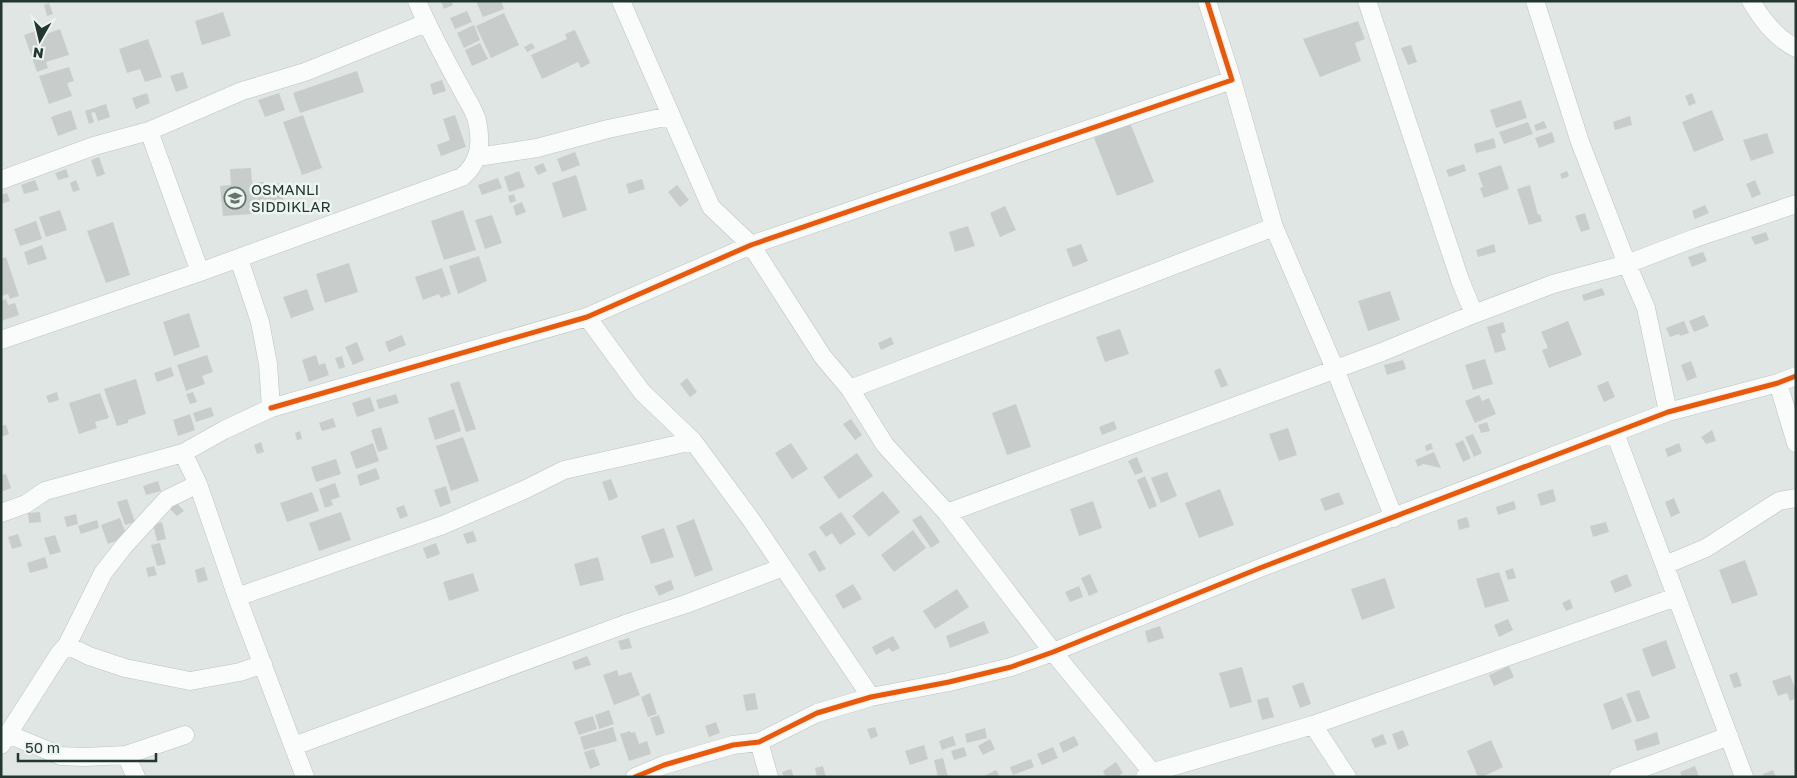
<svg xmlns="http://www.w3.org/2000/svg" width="1797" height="778" viewBox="0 0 1797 778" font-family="'Golos Text',sans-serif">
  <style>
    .building { fill: #c8cdcb }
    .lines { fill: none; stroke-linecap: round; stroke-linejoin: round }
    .minor-casing { stroke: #bdc3c0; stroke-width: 19 }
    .minor { stroke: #fafbfb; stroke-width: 18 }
    .cycleway-casing { stroke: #eef5f1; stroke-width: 8 }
    .cycleway { stroke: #e8590c; stroke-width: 5 }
    .labels { text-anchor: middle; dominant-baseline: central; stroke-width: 5; stroke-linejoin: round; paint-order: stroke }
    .poi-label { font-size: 15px; fill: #21372f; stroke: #eef5f1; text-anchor: start }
  </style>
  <rect width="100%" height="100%" fill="#e0e6e3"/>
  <!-- building -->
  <path class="building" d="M442 1H451L453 5 444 9 441 2Z
    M476 1H501L504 9 483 17Z
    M49 3 53 14 47 16 44 5Z
    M467 11 472 22 455 29 450 18Z
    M223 12 231 36 202 45 195 21Z
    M504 13 519 45 491 58 476 26Z
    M1358 21 1365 39 1355 43 1361 61 1320 77 1303 39Z
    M474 25 480 40 464 48 457 33Z
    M60 29 69 55 46 62 48 68 37 72 24 35 35 31 38 37Z
    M575 30 590 63 581 68 578 62 542 79 531 55 567 39 565 34Z
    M148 39 162 77 145 82 140 69 127 73 119 49Z
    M480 43 488 59 472 66 465 50Z
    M532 43 535 48 527 52 524 47Z
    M1411 45 1417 62 1408 65 1401 48Z
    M69 67 74 81 67 83 72 96 49 104 39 76Z
    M357 71 364 92 300 113 293 93Z
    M183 72 188 88 176 92 170 76Z
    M442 80 446 91 433 95 430 84Z
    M147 93 150 103 136 109 132 98Z
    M279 93 285 110 265 117 258 100Z
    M1692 93 1696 103 1689 106 1685 96Z
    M1521 100 1527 118 1496 128 1490 110Z
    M106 104 110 117 98 121 95 112 91 113 94 122 89 124 85 111Z
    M71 110 77 129 58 136 51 117Z
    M1712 110 1724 140 1694 152 1682 122Z
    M303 115 322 168 302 175 283 122Z
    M455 115 466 147 441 156 437 145 450 140 443 119Z
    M1630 116 1632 125 1615 130 1613 122Z
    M1544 121 1547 128 1536 131 1534 125Z
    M1528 122 1533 134 1504 144 1499 132Z
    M1130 123 1154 182 1117 196 1094 138Z
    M1552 132 1555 142 1539 148 1535 138Z
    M1767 133 1774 153 1751 161 1743 140Z
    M1494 138 1496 148 1476 153 1474 144Z
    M575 152 580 165 562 172 557 159Z
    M99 157 105 174 97 177 91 160Z
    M543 163 547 171 538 175 534 167Z
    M1464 164 1466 171 1449 177 1446 170Z
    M1501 165 1509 189 1484 198 1480 188 1483 187 1478 173Z
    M251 168 252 183 264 182V185L282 183 284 207 266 208V213L223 216 220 186 231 185 230 169Z
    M66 169 69 177 58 180 55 173Z
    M519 171 525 187 509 192 504 177Z
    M1567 171 1569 176 1562 179 1560 174Z
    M576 175 587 210 563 218 552 183Z
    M498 178 502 188 482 195 478 185Z
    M642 179 645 189 629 194 626 184Z
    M35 180 39 190 24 194 21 185Z
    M76 180 80 190 73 192 70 183Z
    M1755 180 1761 194 1752 198 1746 184Z
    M677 185 689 200 680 207 668 192Z
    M1530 185 1538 215 1540 214 1542 221 1529 225 1517 189Z
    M7 193 10 201 1 204V195Z
    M514 194 516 201 510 203 508 196Z
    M522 202 526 212 516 216 513 206Z
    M1705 205 1709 213 1695 219 1692 211Z
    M1005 206 1016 230 1000 237 990 213Z
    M60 210 67 230 46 237 39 217Z
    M463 210 476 250 444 260 431 221Z
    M1585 213 1590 229 1581 232 1575 216Z
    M492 215 502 243 485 249 475 220Z
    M36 221 42 239 20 246 14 229Z
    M113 222 130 275 106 283 87 231Z
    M968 226 975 246 955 252 949 232Z
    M1766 232 1769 240 1755 245 1751 237Z
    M1081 244 1088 261 1073 267 1066 249Z
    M1494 244 1496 252 1478 257 1476 250Z
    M42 245 47 259 28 265 24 252Z
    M1703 252 1707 261 1692 267 1688 257Z
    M479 256 487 281 458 294 449 266Z
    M6 257 19 296 10 299 8 294 1 296V259Z
    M349 263 358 292 325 303 316 274Z
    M442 268 451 294 441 298 439 294 423 300 415 277Z
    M1602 288 1605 295 1584 301 1582 295Z
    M307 289 314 310 291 318 283 297Z
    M1390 291 1400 320 1368 331 1358 301Z
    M6 299 8 305 15 303 19 315 1 321V301Z
    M189 313 200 347 174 356 163 322Z
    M1704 315 1709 326 1694 332 1689 321Z
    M1568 321 1582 355 1549 368 1542 350 1548 348 1541 332Z
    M1684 321 1689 333 1680 336 1679 334 1670 337 1666 328Z
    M1503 322 1506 332 1501 334 1506 350 1495 353 1487 327Z
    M1120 329 1129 354 1105 362 1096 337Z
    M402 335 406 345 389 352 385 342Z
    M891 337 894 344 881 350 878 343Z
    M357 342 364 360 353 365 345 347Z
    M207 355 213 372 202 376 205 384 186 391 177 365Z
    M316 355 319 365 325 363 329 375 309 382 302 360Z
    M342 356 345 367 339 369 335 358Z
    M1485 359 1493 384 1473 390 1465 365Z
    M1403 360 1406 369 1387 375 1384 365Z
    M1691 361 1697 377 1687 381 1681 365Z
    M171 367 174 376 157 382 154 373Z
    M1220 368 1228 385 1221 388 1214 371Z
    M687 378 697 392 690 397 680 384Z
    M136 379 146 414 128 420V423L117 426 104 389Z
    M459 381 476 429 466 432 450 384Z
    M1608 381 1615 397 1604 402 1597 386Z
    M57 392 59 400 49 403 46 396Z
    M193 392 197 402 190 404 186 394Z
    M100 393 109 418 95 422 97 428 79 434 69 403Z
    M396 394 399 403 379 409 376 400Z
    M1479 395 1482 401 1489 398 1496 414 1475 423 1465 401Z
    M370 397 375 411 357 417 352 403Z
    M1016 404 1031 447 1007 455 992 413Z
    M211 407 214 416 196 422 193 413Z
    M454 409 461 431 435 440 428 418Z
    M190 414 195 430 178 436 173 420Z
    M333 418 336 427 322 431 319 423Z
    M851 419 862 435 855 440 843 424Z
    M1114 421 1117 429 1102 435 1099 427Z
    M1487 422 1490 431 1481 433 1478 425Z
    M6 425 9 434 1 437V426Z
    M381 427 388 449 378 452 371 430Z
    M1288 428 1297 455 1279 461 1269 434Z
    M1712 430 1716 441 1706 444 1701 437Z
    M300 431 302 439 297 440 295 433Z
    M1473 434 1482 453 1474 457 1465 437Z
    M463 437 479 481 451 491 436 446Z
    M1463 440 1471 458 1463 462 1455 444Z
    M261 442 264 452 257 454 254 445Z
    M373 443 379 461 356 469 350 452Z
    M791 443 808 469 792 479 775 453Z
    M1431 443 1433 449 1426 451 1425 446Z
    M1679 443 1682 451 1668 457 1665 449Z
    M1434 452 1441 468 1423 464 1418 467 1415 460Z
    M857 453 873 476 839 499 823 477Z
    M1137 457 1143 472 1135 475 1128 461Z
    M336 459 341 474 316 482 311 467Z
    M376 468 380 479 360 486 357 475Z
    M1167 472 1177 496 1161 503 1151 478Z
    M6 474 11 488 1 492V475Z
    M1145 476 1157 506 1149 509 1137 480Z
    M611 479 618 497 609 501 602 482Z
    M158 481 161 491 146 495 143 486Z
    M335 483 340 497 331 500 333 505 325 508 319 489Z
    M446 486 451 503 440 507 434 490Z
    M1220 489 1234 525 1199 538 1185 503Z
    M1553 489 1556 501 1541 506 1537 494Z
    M883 491 900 512 869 537 852 516Z
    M312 492 319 511 287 522 280 503Z
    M1339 492 1344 504 1325 511 1320 499Z
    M1674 498 1680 513 1671 517 1665 502Z
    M127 499 135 522 125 525 117 502Z
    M1093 501 1102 528 1079 536 1070 509Z
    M1514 501 1516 509 1498 515 1496 507Z
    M177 503 184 511 177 516 170 509Z
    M404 505 408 516 400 519 396 508Z
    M40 512 41 522 29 523 28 513Z
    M341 512 351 540 319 551 309 523Z
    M841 512 856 534 840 545 832 533 826 537 819 527Z
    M76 514 78 524 67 527 64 517Z
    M921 515 940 542 931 548 912 520Z
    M1467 517 1470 527 1459 530 1457 520Z
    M120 518 127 537 108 544 101 525Z
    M694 519 713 570 695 577 676 526Z
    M97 520 99 528 81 534 78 526Z
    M162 522 166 539 157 541 153 525Z
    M1606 522 1609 532 1593 537 1590 526Z
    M664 528 674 557 651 564 641 536Z
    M913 530 926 548 894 572 881 555Z
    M473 531 477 541 467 544 463 534Z
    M18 534 22 546 12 549 8 537Z
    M55 535 61 552 50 555 44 538Z
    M160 543 166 564 157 566 151 545Z
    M436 543 440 554 427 559 423 548Z
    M815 550 826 569 819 572 808 554Z
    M45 557 48 568 30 573 27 563Z
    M598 557 604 580 580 586 574 564Z
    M1745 560 1758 595 1732 604 1719 570Z
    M154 566 157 575 148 577 146 568Z
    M204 567 208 580 198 583 195 570Z
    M1513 568 1516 578 1508 580 1505 571Z
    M1499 572 1509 601 1485 608 1476 579Z
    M473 573 479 591 449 601 443 582Z
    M1090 574 1098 592 1089 596 1081 578Z
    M1627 574 1632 586 1615 593 1610 581Z
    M1385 578 1395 608 1362 620 1351 589Z
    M671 580 674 589 659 596 654 586Z
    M853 584 862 599 843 609 835 595Z
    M1079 586 1083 597 1070 602 1065 592Z
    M957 589 969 607 935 629 923 611Z
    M1570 599 1573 608 1566 611 1562 603Z
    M1508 619 1513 630 1499 637 1494 625Z
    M984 621 989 633 950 648 946 636Z
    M1160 626 1164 638 1148 643 1145 631Z
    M893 636 900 648 892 652 889 648 876 655 872 647Z
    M629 638 632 648 621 650 618 641Z
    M1666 640 1676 668 1652 677 1642 649Z
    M587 656 591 665 575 670 572 662Z
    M1509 666 1514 677 1494 686 1489 675Z
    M1242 667 1252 702 1230 708 1219 673Z
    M617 670 619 676 631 672 640 695 614 705 603 675Z
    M1737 672 1742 686 1734 688 1729 675Z
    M1790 675 1796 690V698L1790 701 1787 693 1778 696 1772 681Z
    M1303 682 1311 704 1300 708 1292 686Z
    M1639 690 1650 718 1637 722 1626 694Z
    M650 693 657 714 648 717 641 697Z
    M755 693 758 709 746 711 743 695Z
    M1268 697 1274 717 1262 720 1257 700Z
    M1622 697 1632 722 1612 730 1603 704Z
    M609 710 614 724 599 729 595 715Z
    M659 715 665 733 656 736 650 718Z
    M593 716 597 729 579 735 574 722Z
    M716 722 720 733 709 737 705 726Z
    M613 727 617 741 584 750 580 737Z
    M875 727 878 736 871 739 867 729Z
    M985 728 987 738 967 743 965 734Z
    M1403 730 1409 745 1398 750 1392 734Z
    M630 731 631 733 635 732 639 744 647 741 651 754 629 761 620 734Z
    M1657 732 1660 744 1637 751 1634 740Z
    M1383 734 1387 744 1375 748 1371 739Z
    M953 736 956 745 942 750 939 741Z
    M1074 736 1079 745 1063 753 1059 743Z
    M990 739 995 749 983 755 978 746Z
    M1491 740 1503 767 1482 777H1478L1467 751Z
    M924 745 928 759 910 765 905 751Z
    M964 747 967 756 954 760 951 751Z
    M1053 747 1058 758 1042 765 1037 754Z
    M594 749 600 765 590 769 584 752Z
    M943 758 948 777H938L934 760Z
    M1031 759 1034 767 1013 775 1010 767Z
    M1116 762 1123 773 1117 777H1106L1103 771Z
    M823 766 826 777H817L815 768Z
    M1695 766 1699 777H1682L1680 772Z
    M791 769 794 777H784L782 772Z
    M996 770 1000 777H982Z
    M1773 770 1776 777H1764L1763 774Z"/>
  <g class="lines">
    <!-- minor casing -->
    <g class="minor-casing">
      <path id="minor" d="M621 1 711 207 751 245 823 357 850 389 885 445 947 513 1053 652 1156 777
        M1367 1 1460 280 1474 314
        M1535 1 1580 142 1627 264 1646 308 1668 412
        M1751 1C1762 20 1776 38 1796 48
        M1232 80 1274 227 1335 369 1394 518
        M477 157 537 148 608 129 670 116
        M1 180 94 146 149 131 242 91 305 72 426 23
        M200 272 462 177C480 162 482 143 477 121 475 111 467 100 462 90 446 61 430 32 417 1
        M587 317 642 392 693 441 752 521 871 697
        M1 340 200 272 149 131
        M1778 383 1796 443
        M850 389 1274 227
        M271 408 587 317 751 245 1232 80 1207 1
        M1615 433 1744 777
        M183 453 198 484 237 597 305 777
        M1 513 26 504 45 491 183 453 224 430 271 408 268 364 260 322 239 259
        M947 513 1382 352 1474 314 1553 284 1627 264 1695 238 1796 204
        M1665 565 1706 548 1779 501 1796 498
        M237 597 443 525 524 490 564 470 693 441
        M67 645 89 656 125 668 190 681 240 672 263 664
        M1313 725 1347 777
        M8 734 61 756 84 757 126 755 136 777
        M759 742 769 777
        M1 745 59 654 67 645 103 573 124 546 167 499 198 484
        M294 746 631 622 686 604 783 567
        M126 755 185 735
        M635 777 664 765 733 745 759 742 817 713 871 697 949 682 1011 667 1053 652 1260 568 1668 412 1778 383 1796 376
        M1145 777 1154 772 1313 725 1676 597
        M1618 777 1729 736"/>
    </g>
    <!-- minor -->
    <use href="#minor" class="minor"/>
    <!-- cycleway casing -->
    <g class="cycleway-casing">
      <path id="cycleway" d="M271 408 587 317 751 245 1232 80 1207 1
        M635 777 664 765 733 745 759 742 817 713 871 697 949 682 1011 667 1053 652 1260 568 1668 412 1778 383 1796 376"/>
    </g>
    <!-- cycleway -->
    <use href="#cycleway" class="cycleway"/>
  </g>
  <!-- icons -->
  <defs>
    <g id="school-ring" transform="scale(1.125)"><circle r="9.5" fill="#eef5f1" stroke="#64746e" stroke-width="1.5"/><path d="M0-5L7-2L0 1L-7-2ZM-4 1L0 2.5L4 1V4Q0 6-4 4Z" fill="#64746e"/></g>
  </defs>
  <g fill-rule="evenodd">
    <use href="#school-ring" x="235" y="198"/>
  </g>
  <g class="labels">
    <!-- poi labels -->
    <g class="poi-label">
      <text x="251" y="189">OSMANLI<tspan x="251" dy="17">SIDDIKLAR</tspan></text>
    </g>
  </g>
  <!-- border -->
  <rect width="1797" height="778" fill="none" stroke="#21372f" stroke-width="5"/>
  <!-- north arrow -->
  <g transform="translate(40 40) rotate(188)" stroke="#eef5f1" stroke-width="4" paint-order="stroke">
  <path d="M0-4L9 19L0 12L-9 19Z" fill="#21372f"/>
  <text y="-8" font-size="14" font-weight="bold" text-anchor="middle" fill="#21372f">N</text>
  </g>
  <!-- scale -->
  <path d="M18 753v8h138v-8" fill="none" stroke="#21372f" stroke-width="2.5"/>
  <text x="25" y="753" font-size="15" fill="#21372f" stroke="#eef5f1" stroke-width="4" paint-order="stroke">50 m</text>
</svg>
